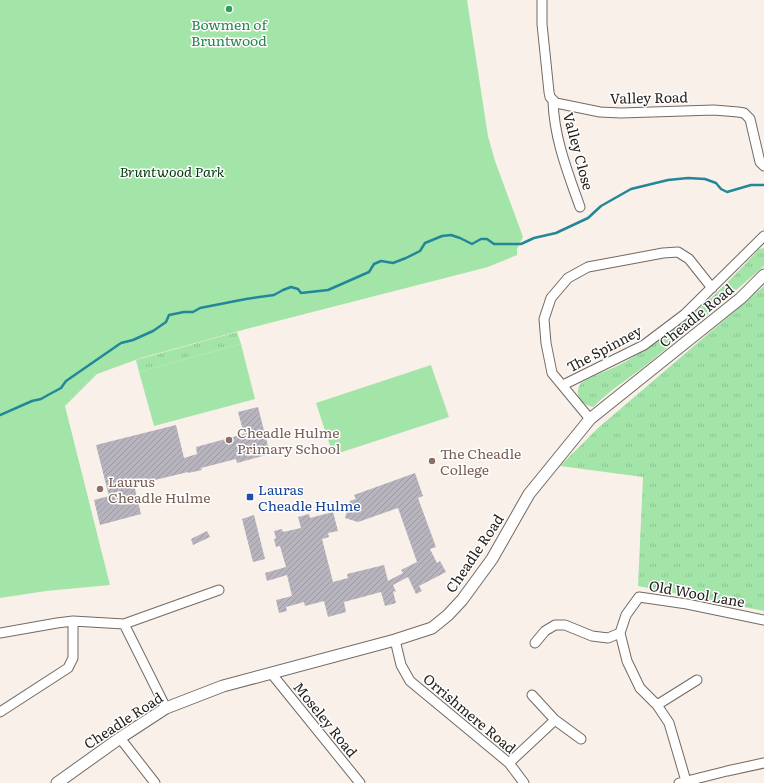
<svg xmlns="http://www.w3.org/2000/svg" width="764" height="783" viewBox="0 0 764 783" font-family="Literata,serif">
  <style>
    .grass { fill: url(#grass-tufts) }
    .park { fill: #a3e5a9 }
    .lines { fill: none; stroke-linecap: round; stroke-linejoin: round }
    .stream { stroke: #228798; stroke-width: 2.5 }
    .building { fill: url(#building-hatch) }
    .minor-casing { stroke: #726a64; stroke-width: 11 }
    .major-casing { stroke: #726a64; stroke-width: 13 }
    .minor { stroke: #fff; stroke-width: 9 }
    .major { stroke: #fff; stroke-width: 11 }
    .leisure-dot { fill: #2e9e5b; stroke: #fff; stroke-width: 1.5 }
    .education-dot { fill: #8d6e63; stroke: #fff; stroke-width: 1.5 }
    .transit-dot { fill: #1a4fb4; stroke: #fff; stroke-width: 1.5 }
    .labels { text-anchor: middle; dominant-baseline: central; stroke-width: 3; stroke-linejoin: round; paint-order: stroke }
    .leisure-label { font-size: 14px; fill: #27864d; stroke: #fff }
    .street-label { font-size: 14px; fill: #23201d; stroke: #fff }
    .park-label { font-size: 14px; font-style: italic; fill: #01380e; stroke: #fff }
    .education-label { font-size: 14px; fill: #785e54; stroke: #fff; text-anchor: start }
    .transit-label { font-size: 14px; fill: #164399; stroke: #fff; text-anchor: start }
  </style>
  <defs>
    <pattern id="grass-tufts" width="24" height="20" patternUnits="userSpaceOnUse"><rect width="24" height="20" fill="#a3e5a9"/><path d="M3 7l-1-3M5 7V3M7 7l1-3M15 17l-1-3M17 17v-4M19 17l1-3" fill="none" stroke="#8cc491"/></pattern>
    <pattern id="building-hatch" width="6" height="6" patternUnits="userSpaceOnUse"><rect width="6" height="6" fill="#b7b4be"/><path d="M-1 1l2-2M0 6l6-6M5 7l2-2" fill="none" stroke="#9d9aa3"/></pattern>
  </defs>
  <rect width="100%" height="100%" fill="#f9f0e9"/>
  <!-- grass -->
  <path class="grass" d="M764 248V266C725 300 686 333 646 365 628 379 609 391 593 407 581 405 573 394 581 383 597 373 617 368 633 357 681 329 722 290 759 249Z
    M764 286V611L638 586 643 477 560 466 598 428Z
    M237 332 241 344 139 372 136 360Z"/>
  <!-- park -->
  <path class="park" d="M0 0H467L488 136 495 161 523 237 517 249V255L488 267 250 328 141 358 97 374 65 406 110 585 46 591 0 598Z
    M241 344 255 399 154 426 139 372Z
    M431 365 449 417 333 455 316 403Z"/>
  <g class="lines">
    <!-- stream -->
    <path class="stream" d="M0 415 32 401 41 399 48 395 61 388 66 381 121 343 133 340 153 331 166 322 169 315 184 312H193L200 308 246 299 274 295 283 290 291 287 298 289 301 293 328 290 369 272 374 264 381 261 393 263 406 258 420 251 425 243 442 236 451 235 460 238 472 244 481 239H487L494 244H521L534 238 556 233 588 218 601 206 631 189 668 180 688 178 705 179 716 183 721 189 727 192 751 185H764"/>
  </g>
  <!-- building -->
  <path class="building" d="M210 20 212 29 206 30 204 21Z
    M258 407 270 454 237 463 236 459 201 468 202 470 188 473V472L134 485 141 514 100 525 94 500 109 496 96 445 176 425 184 458 197 454 196 447 244 434 238 412Z
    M415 473 423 496 418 498 436 547 430 549 437 563 440 561 446 572 419 586 422 591 416 594 408 577 393 585 396 592 393 591 396 603 385 606 381 592 344 602 346 612 328 617 324 601 305 606 304 602 286 607 287 611 279 613 276 600 292 596 287 575 267 581 265 573 286 567 280 546 276 547 274 539 276 538 274 531 282 529 283 532 301 528 298 517 309 514 310 518 333 512 338 531 328 533 329 537 322 539 333 582 348 578 347 574 384 565 388 581 403 573 401 570 417 562 398 508 358 522 345 518 350 501 356 499 354 495Z
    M254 515 265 559 253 562 242 519Z
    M207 531 210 537 193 545 191 539Z"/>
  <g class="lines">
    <!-- minor casing -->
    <g class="minor-casing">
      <path id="minor" d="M542 0V24L549 92 550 97 556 103 600 112 621 113 714 110 738 112 744 113 750 119 760 162 764 166
        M553 101C554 138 568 173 580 207
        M563 385 644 345 685 314 764 236
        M590 419 552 373 546 343 544 319 551 298 568 278 588 267 663 253 678 252 689 259 712 288
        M124 624 166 708
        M0 633 57 623 73 621 124 624 219 590
        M395 640 401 665 410 681 509 763 524 783
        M535 643 545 631 555 625H565L592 636 608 638 620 633
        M271 673 360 783
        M532 695 555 720 581 739
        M657 705 697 680
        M0 712 68 668 73 658V621
        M120 738 155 783
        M509 763 555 720
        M686 781 669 723 657 705 640 688 627 661 620 633 626 615 639 597 687 604 764 620
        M679 783 727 771 764 763"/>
    </g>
    <!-- major casing -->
    <g class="major-casing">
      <path id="major" d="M57 783 120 738 166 708 223 686 395 640 432 628 448 615 462 600 492 559 529 494 590 419 741 298 764 275"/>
    </g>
    <!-- minor -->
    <use href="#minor" class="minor"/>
    <!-- major -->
    <use href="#major" class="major"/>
  </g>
  <!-- markers -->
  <circle class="leisure-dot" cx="229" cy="9" r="4"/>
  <g class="education-dot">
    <circle cx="229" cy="440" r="4"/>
    <circle cx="432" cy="461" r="4"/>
    <circle cx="100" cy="489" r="4"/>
  </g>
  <rect class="transit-dot" x="246" y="493" width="8" height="8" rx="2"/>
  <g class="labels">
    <!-- leisure labels -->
    <g class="leisure-label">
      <text x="229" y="24">Bowmen of<tspan x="229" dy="16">Bruntwood</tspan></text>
    </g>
    <!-- street labels -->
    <g class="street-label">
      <text transform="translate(649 97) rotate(-1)">Valley Road</text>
      <text transform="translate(579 151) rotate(75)">Valley Close</text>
      <text transform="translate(696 315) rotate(-39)">Cheadle Road</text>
      <text transform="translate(604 348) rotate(-28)">The Spinney</text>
      <text transform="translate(474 553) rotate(-56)">Cheadle Road</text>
      <text transform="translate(697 593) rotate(10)">Old Wool Lane</text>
      <text transform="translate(470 713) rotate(40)">Orrishmere Road</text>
      <text transform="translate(326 719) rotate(51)">Moseley Road</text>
      <text transform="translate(123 720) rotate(-33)">Cheadle Road</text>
    </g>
    <!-- park labels -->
    <g class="park-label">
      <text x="172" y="171">Bruntwood Park</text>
    </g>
    <!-- education labels -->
    <g class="education-label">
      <text x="237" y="432">Cheadle Hulme<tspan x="237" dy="16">Primary School</tspan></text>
      <text x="440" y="453">The Cheadle<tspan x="440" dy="16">College</tspan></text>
      <text x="108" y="481">Laurus<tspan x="108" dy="16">Cheadle Hulme</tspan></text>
    </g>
    <!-- transit labels -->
    <g class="transit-label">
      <text x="258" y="489">Lauras<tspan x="258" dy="16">Cheadle Hulme</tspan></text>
    </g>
  </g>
</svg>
